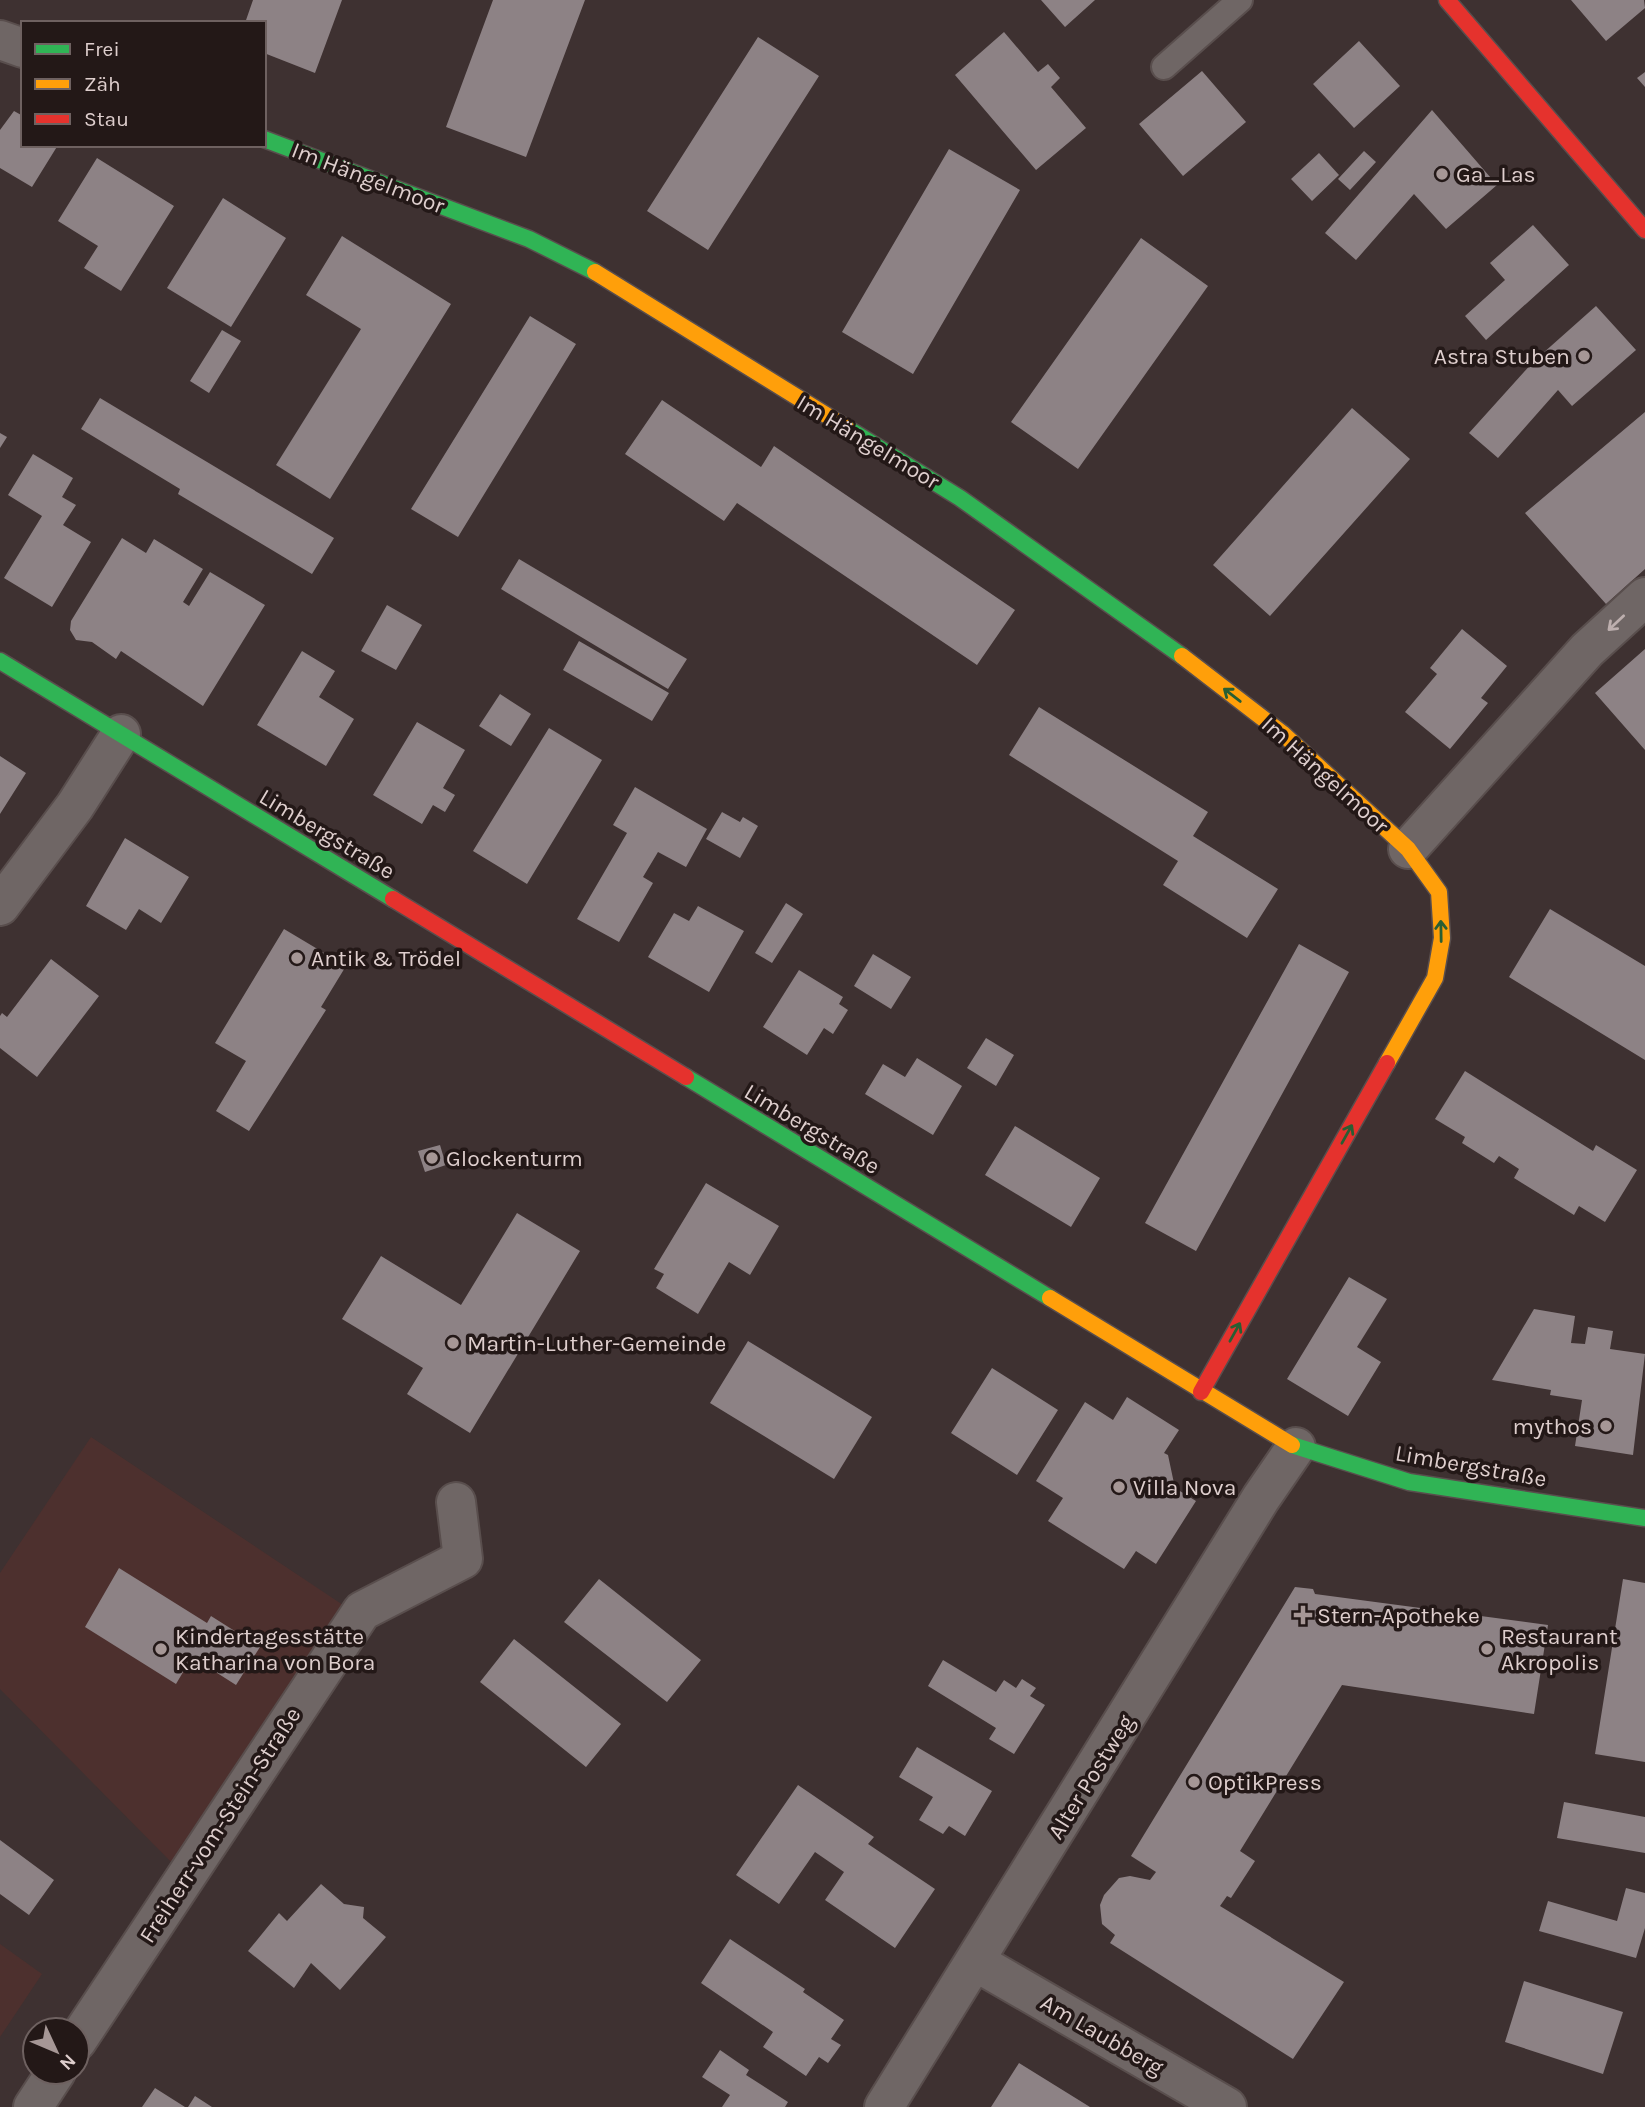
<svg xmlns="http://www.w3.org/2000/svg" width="1645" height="2107" viewBox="0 0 1645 2107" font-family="Karla,sans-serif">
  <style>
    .built { fill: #4d302e }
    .building { fill: #8d8285 }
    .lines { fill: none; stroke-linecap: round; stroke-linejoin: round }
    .lane-casing { stroke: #594e4d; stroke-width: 28 }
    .street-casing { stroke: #594e4d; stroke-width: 42 }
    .fast-casing { stroke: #594e4d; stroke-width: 19 }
    .slow-casing { stroke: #594e4d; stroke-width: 19 }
    .jam-casing { stroke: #594e4d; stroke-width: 19 }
    .lane { stroke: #6f6665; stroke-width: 24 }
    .street { stroke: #6f6665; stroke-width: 38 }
    .fast { stroke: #30b455; stroke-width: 16 }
    .slow { stroke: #ff9f0a; stroke-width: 16 }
    .jam { stroke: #e5322d; stroke-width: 16 }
    .oneway { stroke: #bdafae }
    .oneway2 { stroke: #295e33 }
    .poi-dot { fill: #a69796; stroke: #231817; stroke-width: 2.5 }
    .labels { text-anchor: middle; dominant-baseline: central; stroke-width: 7; stroke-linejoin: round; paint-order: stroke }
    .poi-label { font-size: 23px; fill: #dececd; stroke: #231817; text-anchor: start }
    .street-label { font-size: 23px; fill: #dececd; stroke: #231817 }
  </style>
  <rect width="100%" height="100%" fill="#3e3131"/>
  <!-- built -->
  <path class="built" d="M91 1437 349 1609 177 1868 0 1689V1573Z
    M0 1944 42 1974 0 2037Z"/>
  <!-- building -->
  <path class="building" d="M253 0H342L315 73 264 53V23H245Z
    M493 0H585L526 157 446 127Z
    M1041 0H1095L1065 27Z
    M1571 0H1644L1645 8 1606 41Z
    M1004 32 1038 72 1048 64 1060 78 1051 87 1086 128 1036 170 955 75Z
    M758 37 819 76 708 250 647 211Z
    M1359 41 1400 86 1354 128 1313 84Z
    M1202 71 1246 122 1183 176 1139 124Z
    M1645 72V87L1637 78Z
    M1432 110 1497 185 1446 229 1414 194 1356 260 1325 233Z
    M14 111 23 116V145H58L32 187 0 168V130Z
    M949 149 1020 190 913 374 842 332Z
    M1364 151 1376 162 1350 190 1338 179Z
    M1319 153 1339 175 1312 201 1291 179Z
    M97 158 174 206 121 291 84 268 98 246 58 221Z
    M223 198 286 238 231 327 167 288Z
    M1533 225 1569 265 1486 340 1465 316 1505 280 1490 263Z
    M342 236 451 304 330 499 276 465 361 329 306 295Z
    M1141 238 1208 286 1078 469 1011 422Z
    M1596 306 1636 350 1572 406 1558 390 1498 458 1469 433 1533 362Z
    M530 316 576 344 458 537 411 509Z
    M222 330 241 341 209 393 190 381Z
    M100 398 334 538 312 574 178 494 180 489 81 429Z
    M662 400 761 467 774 446 1015 610 977 665 737 503 724 521 625 454Z
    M1352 408 1410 459 1270 616 1213 565Z
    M1645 412V569L1606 604 1525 513Z
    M0 433 7 437 0 448Z
    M33 454 73 478 62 497 76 505 63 525 91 542 52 607 4 578 42 516 8 495Z
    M122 538 146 553 154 539 203 569 183 602 189 606 210 572 265 605 203 706 121 651 116 659 92 642 76 640 70 630 71 621Z
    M519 559 687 659 668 689 501 589Z
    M387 605 422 625 396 670 361 651Z
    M1462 629 1507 666 1481 698 1488 703 1450 749 1405 712 1437 674 1430 668Z
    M579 641 669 693 652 721 563 670Z
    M1645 649V750L1595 693Z
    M302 651 335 671 319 697 354 719 326 766 257 725Z
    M500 694 531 714 511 746 479 726Z
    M1039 707 1208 812 1193 836 1278 889 1247 938 1163 885 1178 861 1009 755Z
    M417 722 465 750 443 788 455 795 445 812 433 805 422 824 373 795Z
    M549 728 602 760 527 884 473 851Z
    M0 756 26 773 0 814Z
    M635 787 707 829 686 867 658 852 643 877 653 883 619 942 577 919 627 833 613 825Z
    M722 812 740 822 743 817 758 826 740 858 706 839Z
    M125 838 189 877 161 923 139 909 126 930 86 906Z
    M786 903 803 914 772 963 755 953Z
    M698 906 744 931 709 992 648 957 674 913 689 921Z
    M1550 909 1645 966V1060L1509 977Z
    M284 929 346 966 321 1007 326 1010 249 1131 216 1111 246 1061 215 1043Z
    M1299 944 1349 972 1196 1251 1145 1223Z
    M873 954 911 977 891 1009 854 986Z
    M51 959 99 996 37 1077 0 1048V1016L2 1013 7 1017Z
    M799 970 843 997 839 1004 848 1010 833 1034 824 1028 807 1055 763 1027Z
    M986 1038 1014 1055 996 1086 967 1068Z
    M917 1058 962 1086 933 1135 865 1094 883 1064 905 1077Z
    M1465 1071 1593 1151 1596 1145 1637 1170 1605 1222 1579 1206 1574 1215 1514 1178 1519 1169 1499 1156 1494 1163 1462 1143 1465 1137 1435 1119Z
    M1015 1126 1100 1178 1071 1227 985 1175Z
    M440 1145 446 1165 425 1172 418 1151Z
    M706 1183 779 1226 750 1275 729 1262 698 1314 656 1288 664 1274 654 1269Z
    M517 1213 580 1251 470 1433 407 1394 423 1368 342 1319 381 1256 461 1305Z
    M1349 1277 1387 1299 1357 1347 1381 1362 1348 1416 1287 1379Z
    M1534 1309 1575 1316 1571 1343 1585 1344 1588 1327 1613 1331 1610 1349 1645 1354 1633 1455 1575 1446 1582 1400 1550 1395 1551 1390 1492 1380Z
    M748 1341 872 1417 834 1479 710 1403Z
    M992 1368 1058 1410 1017 1475 951 1433Z
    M1127 1397 1179 1430 1164 1453 1168 1455 1175 1488 1196 1501 1156 1564 1136 1551 1124 1569 1048 1521 1063 1498 1036 1481 1085 1402 1113 1420Z
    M119 1568 207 1623 211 1616 260 1647 236 1685 192 1657 176 1684 85 1627Z
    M599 1579 701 1660 667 1702 564 1622Z
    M1623 1579 1645 1583V1762L1595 1754Z
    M1295 1587 1313 1589 1315 1594 1548 1625 1534 1714 1342 1685 1240 1851 1255 1861 1231 1898 1227 1896 1220 1906 1344 1982 1293 2059 1110 1943 1115 1935 1102 1924 1100 1905 1104 1895 1119 1878 1130 1876 1150 1880 1156 1872 1131 1856Z
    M514 1639 621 1724 586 1767 480 1682Z
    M943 1660 996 1692 1004 1680 1016 1688 1022 1679 1036 1688 1030 1696 1045 1705 1014 1754 989 1739 996 1728 928 1686Z
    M917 1747 992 1791 965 1836 949 1826 943 1834 919 1820 933 1797 899 1777Z
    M798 1785 874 1837 868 1844 935 1889 895 1948 825 1900 844 1872 815 1852 779 1904 736 1875Z
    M1564 1802 1645 1817V1853L1557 1838Z
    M0 1840 54 1880 29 1915 0 1894Z
    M321 1884 344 1904 364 1907 363 1918 386 1937 340 1990 311 1963 294 1988 248 1951 279 1913 287 1921Z
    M1626 1888 1645 1893V1928L1636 1958 1539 1931 1548 1901 1617 1921Z
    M730 1939 805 1989 803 1992 844 2020 831 2039 841 2045 828 2063 819 2057 806 2076 763 2047 773 2032 701 1983Z
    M1524 1981 1623 2012 1603 2074 1505 2042Z
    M720 2050 749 2070 746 2075 788 2102 785 2107H722L730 2095 702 2077Z
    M1019 2063 1090 2107H991Z
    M155 2088 185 2107H142Z
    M195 2096 212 2107H188Z"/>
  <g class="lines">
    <!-- lane casing -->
    <g class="lane-casing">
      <path id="lane" d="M1164 67 1240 0"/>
    </g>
    <!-- street casing -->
    <g class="street-casing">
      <path id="street" d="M0 40 23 48
        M1408 849 1587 650 1645 597
        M0 906 75 806 121 734
        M976 1962 1227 2107
        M77 2041 362 1611 463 1559 456 1502
        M33 2107 56 2072
        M884 2107 1261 1498 1296 1447"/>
    </g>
    <!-- fast casing -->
    <g class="fast-casing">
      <path id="fast" d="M264 139 529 239 595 272
        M847 428 960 498 1182 656
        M0 661 393 899
        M686 1077 1050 1298
        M1292 1445 1409 1482 1645 1518"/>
    </g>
    <!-- slow casing -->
    <g class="slow-casing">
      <path id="slow" d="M595 272 847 428
        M1182 656 1282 733 1408 849 1439 892 1442 938 1435 978 1387 1063
        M1050 1298 1292 1445"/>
    </g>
    <!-- jam casing -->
    <g class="jam-casing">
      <path id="jam" d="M1447 0 1645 230
        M393 899 686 1077
        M1201 1392 1387 1063"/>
    </g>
    <!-- lane -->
    <use href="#lane" class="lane"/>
    <!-- street -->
    <use href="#street" class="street"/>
    <!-- fast -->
    <use href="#fast" class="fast"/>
    <!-- slow -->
    <use href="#slow" class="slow"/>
    <!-- jam -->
    <use href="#jam" class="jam"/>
  </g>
  <!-- one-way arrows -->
  <defs><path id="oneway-shaft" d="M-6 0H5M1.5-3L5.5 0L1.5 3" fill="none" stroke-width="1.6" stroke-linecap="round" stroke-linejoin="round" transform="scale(1.75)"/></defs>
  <use class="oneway" href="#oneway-shaft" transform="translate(1616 623) rotate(137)"/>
  <g class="oneway2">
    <use href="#oneway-shaft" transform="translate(1232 695) rotate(-142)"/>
    <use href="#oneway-shaft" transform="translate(1441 931) rotate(-91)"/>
    <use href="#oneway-shaft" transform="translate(1347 1134) rotate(-61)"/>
    <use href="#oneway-shaft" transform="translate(1235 1332) rotate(-61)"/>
  </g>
  <!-- markers -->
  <g class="poi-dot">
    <circle cx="1442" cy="174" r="7"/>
    <circle cx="1584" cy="356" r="7"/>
    <circle cx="297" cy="958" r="7"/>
    <circle cx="432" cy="1158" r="7"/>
    <circle cx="453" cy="1343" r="7"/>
    <circle cx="1606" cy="1426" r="7"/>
    <circle cx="1119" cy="1487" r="7"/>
    <path d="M1299.5 1604.5h7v7h7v7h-7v7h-7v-7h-7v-7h7z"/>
    <circle cx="161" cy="1649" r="7"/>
    <circle cx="1487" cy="1649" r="7"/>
    <circle cx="1194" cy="1782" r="7"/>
  </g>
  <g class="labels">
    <!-- poi labels -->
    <g class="poi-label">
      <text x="1456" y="174">Ga_Las</text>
      <text x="1570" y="356" text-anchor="end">Astra Stuben</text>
      <text x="311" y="958">Antik &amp; Trödel</text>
      <text x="446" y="1158">Glockenturm</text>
      <text x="467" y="1343">Martin-Luther-Gemeinde</text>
      <text x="1592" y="1426" text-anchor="end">mythos</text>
      <text x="1133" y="1487">Villa Nova</text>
      <text x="1317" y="1615">Stern-Apotheke</text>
      <text x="175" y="1636">Kindertagesstätte<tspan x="175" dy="26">Katharina von Bora</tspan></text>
      <text x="1501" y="1636">Restaurant<tspan x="1501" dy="26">Akropolis</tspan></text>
      <text x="1208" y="1782">OptikPress</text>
    </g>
    <!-- street labels -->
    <g class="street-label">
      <text transform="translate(368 178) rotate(21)">Im Hängelmoor</text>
      <text transform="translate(868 442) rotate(31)">Im Hängelmoor</text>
      <text transform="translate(1325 775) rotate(42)">Im Hängelmoor</text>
      <text transform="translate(327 834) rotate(31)">Limbergstraße</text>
      <text transform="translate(812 1129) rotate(31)">Limbergstraße</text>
      <text transform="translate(1471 1466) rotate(10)">Limbergstraße</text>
      <text transform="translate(1091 1777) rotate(-58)">Alter Postweg</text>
      <text transform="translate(220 1825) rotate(-57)">Freiherr-vom-Stein-Straße</text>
      <text transform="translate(1102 2035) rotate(30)">Am Laubberg</text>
    </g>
  </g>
  <!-- legend -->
  <rect x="21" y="21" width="245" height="126" fill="#231817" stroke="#6e6160" stroke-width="2"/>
  <rect x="35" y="44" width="35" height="10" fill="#30b455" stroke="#6e6160" stroke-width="2"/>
  <text x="84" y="56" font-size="21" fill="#dececd">Frei</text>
  <rect x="35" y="79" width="35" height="10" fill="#ff9f0a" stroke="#6e6160" stroke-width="2"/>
  <text x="84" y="91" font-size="21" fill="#dececd">Zäh</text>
  <rect x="35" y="114" width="35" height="10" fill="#e5322d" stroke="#6e6160" stroke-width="2"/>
  <text x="84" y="126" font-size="21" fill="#dececd">Stau</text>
  <!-- north arrow -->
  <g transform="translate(56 2051) rotate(134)"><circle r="33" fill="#231817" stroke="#6e6160" stroke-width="2"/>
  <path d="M0-5L12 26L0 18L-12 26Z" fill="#a69796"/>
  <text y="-10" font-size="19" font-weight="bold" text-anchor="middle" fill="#dececd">N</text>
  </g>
</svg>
